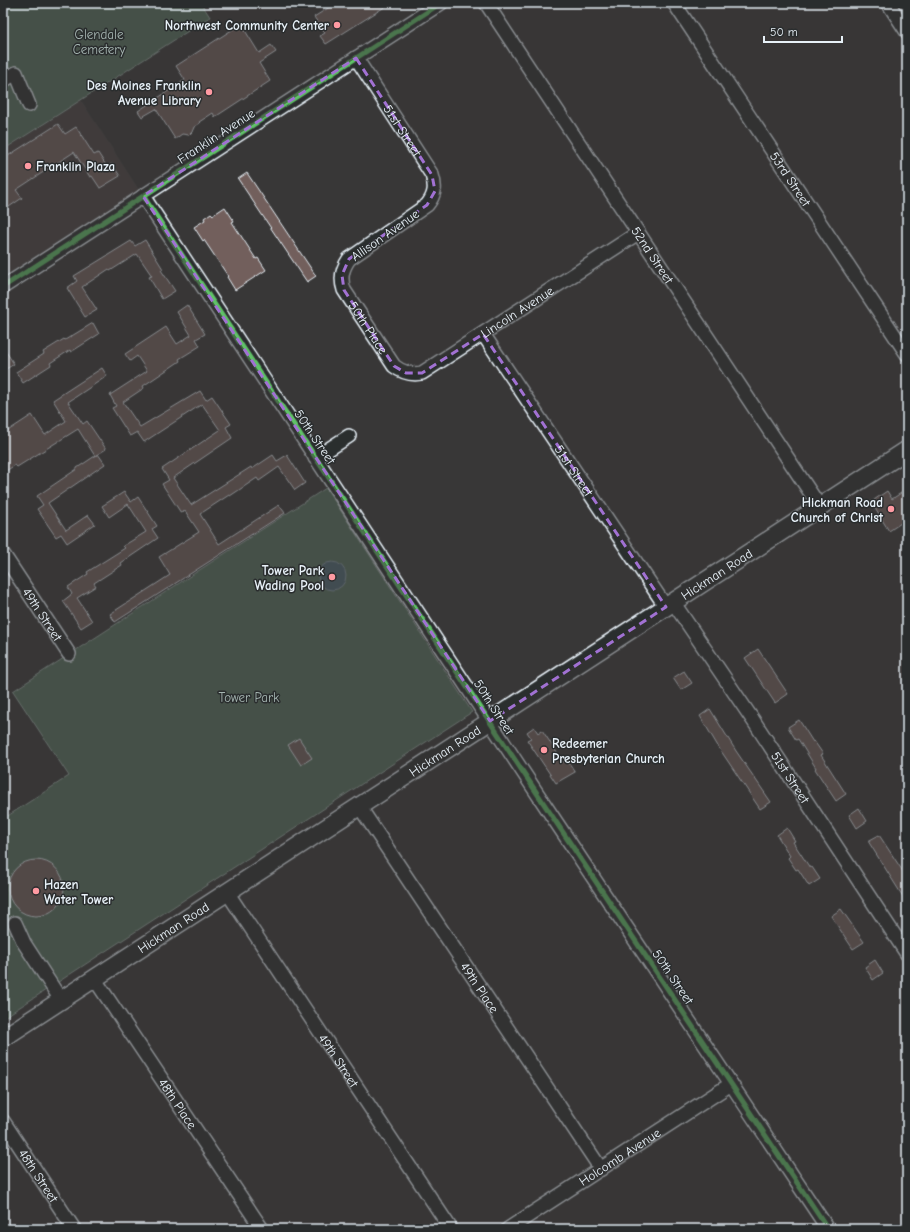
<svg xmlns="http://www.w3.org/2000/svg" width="910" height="1232" viewBox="0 0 910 1232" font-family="'Comic Neue',sans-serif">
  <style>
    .built { fill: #494342 }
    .green { fill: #556f5d; stroke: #9eb0aa }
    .water { fill: #4d6672; stroke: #8b9ea8 }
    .building { fill: #725f5b; stroke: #e8f1f8 }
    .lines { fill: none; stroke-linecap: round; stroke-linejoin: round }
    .minor-casing { stroke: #e8f1f8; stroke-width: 16 }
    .major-casing { stroke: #e8f1f8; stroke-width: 20 }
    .minor { stroke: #2a2d2e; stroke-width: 13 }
    .major { stroke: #2a2d2e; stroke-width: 17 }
    .cycleway-casing { stroke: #2a2d2e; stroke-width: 8 }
    .cycleway { stroke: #61c268; stroke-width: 5 }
    .marked { fill: none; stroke: #a171d3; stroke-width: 3; stroke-dasharray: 8 5; stroke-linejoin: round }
    .poi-dot { fill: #ff9aa2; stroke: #2a2d2e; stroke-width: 1.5 }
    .labels { text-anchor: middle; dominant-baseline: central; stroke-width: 3; stroke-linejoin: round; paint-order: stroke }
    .poi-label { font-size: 13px; font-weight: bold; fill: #e8f1f8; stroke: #2a2d2e; text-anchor: end }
    .park-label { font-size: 13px; fill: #a6b6b2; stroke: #2a2d2e }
    .street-label { font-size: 13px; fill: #e8f1f8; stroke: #2a2d2e }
  </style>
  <rect width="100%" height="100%" fill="#383737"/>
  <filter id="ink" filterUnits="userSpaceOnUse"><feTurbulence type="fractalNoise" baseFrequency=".025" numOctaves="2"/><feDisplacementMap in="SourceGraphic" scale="8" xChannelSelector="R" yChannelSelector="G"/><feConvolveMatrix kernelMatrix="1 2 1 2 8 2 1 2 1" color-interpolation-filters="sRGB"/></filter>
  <g filter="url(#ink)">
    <!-- built -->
    <path class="built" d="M81 100 143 196 3 287V150Z"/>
    <!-- green -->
    <path class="green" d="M3 3H201L210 17 3 150Z
      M326 488 472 712 3 1018V819L69 776 13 691Z"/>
    <!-- water -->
    <path class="water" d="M318 576a14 14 0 1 1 28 0a14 14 0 1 1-28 0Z"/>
    <!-- building -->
    <path class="building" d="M336 3H391L326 44 320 36 325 33 314 17Z
      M241 24 259 53 271 45 276 52 259 63 270 81 215 117 213 113 199 122 200 123 194 127 192 132 189 135 182 134 175 139 156 109 142 117 138 111 185 80 176 66Z
      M58 124 65 134 76 127 94 155 98 153 107 167 112 164 120 176 100 188 92 176 90 177 74 152 16 190 22 198 3 211V159Z
      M247 173 316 276 307 282 238 179Z
      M225 207 234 221 232 222 256 259 258 258 266 270 235 290 227 277 228 276 204 240 203 241 194 227 205 220 204 218 211 213 213 215Z
      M145 240 163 269 161 270 175 291 162 299 149 277 152 276 137 254 110 271 109 269 82 287 97 310 85 317 67 288 77 281 74 276 131 241 135 246Z
      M187 305 205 334 196 339 200 346 179 359 180 361 143 386 144 388 123 402 140 427 200 391 206 400 212 396 231 424 226 427 232 438 173 478 191 505 251 467 252 469 273 455 277 461 287 455 305 483 295 490 279 467 259 481 257 478 230 496 229 495 200 514 219 544 279 505 285 513 115 622 110 614 170 575 159 557 199 532 185 511 181 513 162 484 169 480 162 469 220 430 202 404 144 442 137 432 130 436 112 408 116 406 110 395 147 371 137 356 130 361 125 354 166 327 177 344 191 335 177 312Z
      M93 323 99 334 71 352 70 350 50 363 51 365 23 383 16 372 44 354 43 352 64 339 65 340Z
      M3 347 14 364 3 371Z
      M102 368 107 376 68 402 83 424 87 421 106 449 95 456 78 429 17 467 15 465 3 473V434L32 415 45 435 66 421 53 400Z
      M98 454 105 464 48 503 66 530 88 515 95 524 67 543 61 534 56 537 37 509 43 505 37 496 77 469V468Z
      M907 489V519L889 531 871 502 887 491 892 499Z
      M124 492 131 502 138 497 157 526 152 529 158 538 121 563 122 565 94 583 96 586 77 598 92 621 81 628 63 601 72 594 68 587 88 574 87 572 125 548 123 546 146 532 128 504 109 517 102 506Z
      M758 649 788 694 775 703 745 658Z
      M684 671 692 683 681 690 673 678Z
      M710 709 736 751 771 802 760 809 719 748 700 716Z
      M799 720 813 742 814 741 823 754 821 755 846 794 836 801 815 769 816 768 798 739 796 740 788 727Z
      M534 727 538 733 542 730 563 762 567 760 575 772 556 783 527 740 531 738 527 732Z
      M299 738 312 758 301 765 288 745Z
      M859 808 867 821 857 828 849 815Z
      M787 828 795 841 793 842 810 868 812 867 820 879 809 886 798 869 796 870 788 858 790 856 777 835Z
      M879 835 904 873 907 871V903L868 841Z
      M8 888a28 28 0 1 1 56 0a28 28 0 1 1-56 0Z
      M841 909 864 942 853 949 831 916Z
      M875 960 883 973 873 980 865 967Z"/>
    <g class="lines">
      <!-- minor casing -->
      <g class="minor-casing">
        <g id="minor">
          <path id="s1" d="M486 3 820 507"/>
          <path id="s2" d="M674 3 907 354"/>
          <path d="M888 3 907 32"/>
          <path id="s3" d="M356 58 432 175C436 187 435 195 427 205L349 259C342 269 340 278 344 290L394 366C403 373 411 375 422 373L638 233"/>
          <path d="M3 81 16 73 29 105"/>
          <path d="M143 196 556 822 828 1229"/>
          <path d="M3 287 441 3"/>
          <path id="s4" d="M483 334 666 607"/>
          <path d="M315 458 349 436"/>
          <path id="s5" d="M3 554 69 654"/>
          <path id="s6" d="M673 602 753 720 907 954"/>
          <path id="s7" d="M359 806 601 1169"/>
          <path id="s8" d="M227 892 451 1229"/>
          <path d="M15 923 24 943 61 1000"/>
          <path id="s9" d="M94 978 262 1229"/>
          <path id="s10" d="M3 1121 74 1229"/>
          <path id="s11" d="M508 1229 731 1084"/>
        </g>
      </g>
      <!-- major casing -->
      <g class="major-casing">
        <g id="major">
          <path id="s12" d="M3 1038 907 450"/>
        </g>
      </g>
      <!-- minor -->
      <use href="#minor" class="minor"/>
      <!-- major -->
      <use href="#major" class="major"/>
      <!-- cycleway casing -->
      <g class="cycleway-casing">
        <path id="cycleway" d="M143 196 556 822 828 1229
          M3 287 441 3"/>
      </g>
      <!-- cycleway -->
      <use href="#cycleway" class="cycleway"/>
    </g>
  </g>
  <!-- marked area -->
  <path d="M0 0H910V1232H0ZM356 58 432 175 435 191 427 205 349 259 342 275 344 290 394 366 406 373H422L483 334 666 607 490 721 143 196Z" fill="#383737" fill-opacity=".55" fill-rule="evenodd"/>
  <path class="marked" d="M356 58 432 175 435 191 427 205 349 259 342 275 344 290 394 366 406 373H422L483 334 666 607 490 721 143 196Z"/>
  <!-- markers -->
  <g class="poi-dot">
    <circle cx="337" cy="25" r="4"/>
    <circle cx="209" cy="92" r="4"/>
    <circle cx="28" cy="166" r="4"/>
    <circle cx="891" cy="509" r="4"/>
    <circle cx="332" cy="577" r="4"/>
    <circle cx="544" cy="750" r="4"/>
    <circle cx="36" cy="891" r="4"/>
  </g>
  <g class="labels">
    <!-- poi labels -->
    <g class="poi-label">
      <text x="329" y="25">Northwest Community Center</text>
      <text x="201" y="85">Des Moines Franklin<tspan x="201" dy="15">Avenue Library</tspan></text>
      <text x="36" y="166" text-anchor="start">Franklin Plaza</text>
      <text x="883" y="502">Hickman Road<tspan x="883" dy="15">Church of Christ</tspan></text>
      <text x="324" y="570">Tower Park<tspan x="324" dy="15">Wading Pool</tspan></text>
      <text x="552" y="743" text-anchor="start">Redeemer<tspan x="552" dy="15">Presbyterian Church</tspan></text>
      <text x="44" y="884" text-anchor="start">Hazen<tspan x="44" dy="15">Water Tower</tspan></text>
    </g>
    <!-- park labels -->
    <g class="park-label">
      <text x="99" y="34">Glendale<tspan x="99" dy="15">Cemetery</tspan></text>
      <text x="249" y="697">Tower Park</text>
    </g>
    <!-- street labels -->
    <g class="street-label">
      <text stroke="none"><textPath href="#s3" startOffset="86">51st Street</textPath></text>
      <text transform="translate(216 136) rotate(-33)">Franklin Avenue</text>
      <text stroke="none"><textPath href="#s2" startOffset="211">53rd Street</textPath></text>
      <text transform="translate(385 235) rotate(-35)">Allison Avenue</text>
      <text stroke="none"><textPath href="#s1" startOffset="302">52nd Street</textPath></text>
      <text stroke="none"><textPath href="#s3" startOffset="533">Lincoln Avenue</textPath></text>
      <text stroke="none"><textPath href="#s3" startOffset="344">50th Place</textPath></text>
      <text transform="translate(315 437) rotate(56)">50th Street</text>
      <text stroke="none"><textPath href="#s4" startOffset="164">51st Street</textPath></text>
      <text stroke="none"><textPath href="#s12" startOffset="851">Hickman Road</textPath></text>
      <text stroke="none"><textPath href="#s5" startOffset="72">49th Street</textPath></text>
      <text transform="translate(494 707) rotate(57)">50th Street</text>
      <text stroke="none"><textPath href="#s12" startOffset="527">Hickman Road</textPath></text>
      <text stroke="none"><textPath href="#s6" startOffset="211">51st Street</textPath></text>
      <text stroke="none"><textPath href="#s12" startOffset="203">Hickman Road</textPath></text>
      <text transform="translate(673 977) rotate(56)">50th Street</text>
      <text stroke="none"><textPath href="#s7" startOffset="218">49th Place</textPath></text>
      <text stroke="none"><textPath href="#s8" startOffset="202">49th Street</textPath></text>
      <text stroke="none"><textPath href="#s9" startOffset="151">48th Place</textPath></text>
      <text stroke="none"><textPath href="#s11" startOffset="133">Holcomb Avenue</textPath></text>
      <text stroke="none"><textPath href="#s10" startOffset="65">48th Street</textPath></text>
    </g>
  </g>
  <!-- margin -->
  <rect width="910" height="1232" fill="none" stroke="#2a2d2e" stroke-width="16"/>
  <rect x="8" y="8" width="894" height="1216" fill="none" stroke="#e8f1f8" stroke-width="1.5" filter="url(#ink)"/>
  <!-- scale -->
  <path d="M764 36v6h78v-6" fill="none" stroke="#e8f1f8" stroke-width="2"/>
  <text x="770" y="36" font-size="12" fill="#e8f1f8" stroke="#2a2d2e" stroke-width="3" paint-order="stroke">50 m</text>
</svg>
